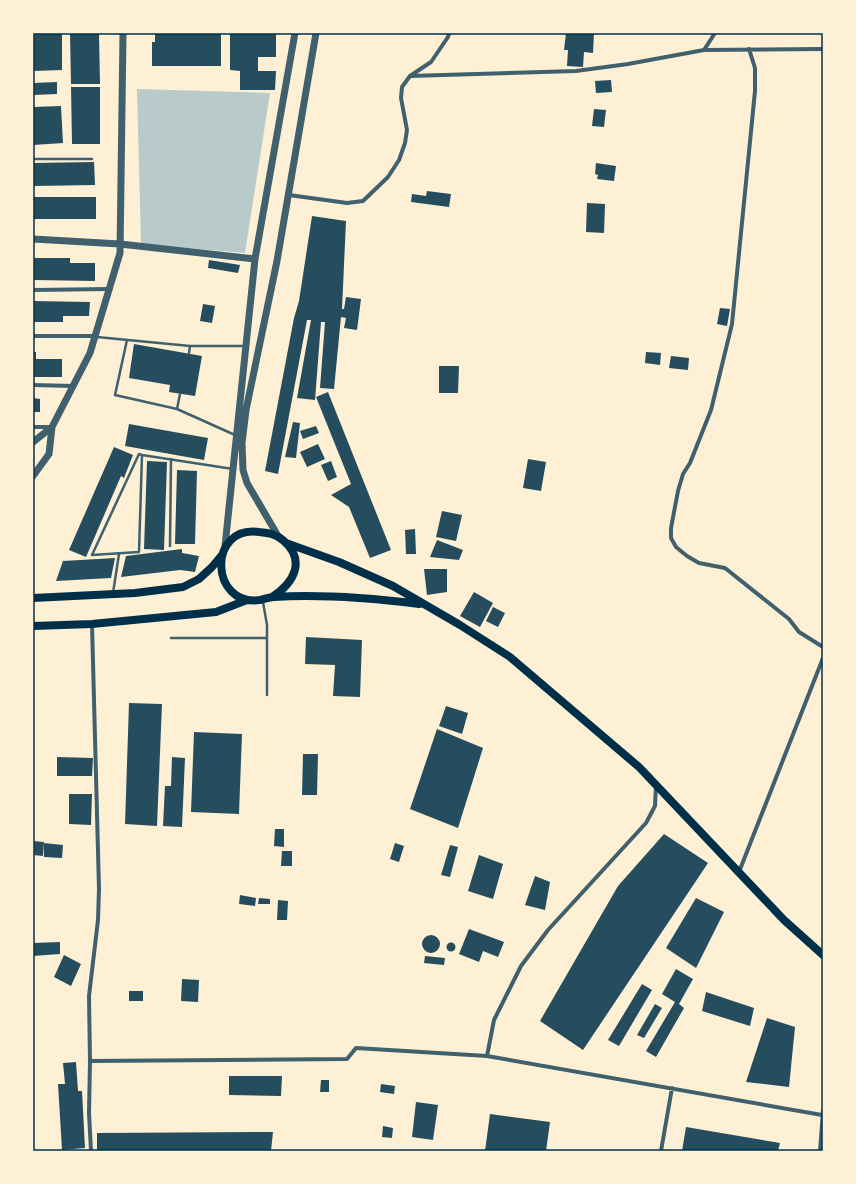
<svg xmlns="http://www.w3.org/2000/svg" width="856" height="1184" viewBox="0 0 856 1184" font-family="'Zilla Slab',serif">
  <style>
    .green { fill: #b9caca }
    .building { fill: #264d5e }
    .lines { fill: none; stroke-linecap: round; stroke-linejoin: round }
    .service { stroke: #3f606c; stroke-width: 2.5 }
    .minor { stroke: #3f606c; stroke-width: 4 }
    .tertiary { stroke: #3f606c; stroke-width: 7 }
    .secondary { stroke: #003049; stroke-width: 8 }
    .neatline { fill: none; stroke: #003049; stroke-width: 1.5 }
  </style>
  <rect width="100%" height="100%" fill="#fdf0d5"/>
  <!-- green -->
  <path class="green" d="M137 89 270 93 245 253 141 244Z"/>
  <!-- building -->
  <path class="building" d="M33 33H62V70L33 71Z
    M70 33H99L100 84H71Z
    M155 33H221V66H152V42H155Z
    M230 33H276V57H258V71H276L275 90H240V71L230 70Z
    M566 33H594L593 53 584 52 583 67 567 66 568 50H564Z
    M611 80 612 92 596 93 595 81Z
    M57 82V94L33 95V83Z
    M71 87H100V144H72Z
    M61 106 63 143 33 145V107Z
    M594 109 606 110 604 127 592 126Z
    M94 162 95 185 33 186V163Z
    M596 163 616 166 614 181 597 179 598 175 595 174Z
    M427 191 451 194 449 207 411 202 412 194 426 196Z
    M33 197H96V219H33Z
    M587 203 605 204 604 233 586 232Z
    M312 216 346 221 342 309H344L346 297 361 299 357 330 344 328 346 318 341 317 334 389 320 388 325 322H321L315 400 297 398 311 320H307L278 474 265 471 294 318 299 301Z
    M33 258H70V263H95V281L33 280Z
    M209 260 240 265 238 273 208 268Z
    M33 301 90 302 89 316H63V322H33Z
    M203 304 215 306 212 323 200 321Z
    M720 308 730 309 727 326 717 324Z
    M134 344 202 356 195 396 169 392 170 385 129 378Z
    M33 352H36V359H62V377H33Z
    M646 352 661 353 660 365 645 363Z
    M671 356 689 358 688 370 669 368Z
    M439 366H459L458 393H439Z
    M328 392 391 550 370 558 349 507 331 495 351 484 316 397Z
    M33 398 40 399V412H33Z
    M293 422 300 423 296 458 285 457Z
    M129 424 208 438 204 460 125 446Z
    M316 426 319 433 303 439 300 431Z
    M318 444 325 459 307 467 300 452Z
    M114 447 133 455 124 478 121 476 86 557 69 550Z
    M528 459 546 462 541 491 523 488Z
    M147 461 167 462 164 550 144 549Z
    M331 461 337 477 328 481 321 465Z
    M177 470 197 471 195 544H175Z
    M442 511 462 515 456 541 436 537Z
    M415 529 416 554H406L405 530Z
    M437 540 463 550 459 560 430 557Z
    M182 549V553L199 556 195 572 180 570 121 577 126 556Z
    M115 558 111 578 56 581 63 561Z
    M424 569H447V592L427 595Z
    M474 592 493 603 480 627 460 616Z
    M493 607 505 613 498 627 486 621Z
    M306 637 362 640 360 697 333 696 335 665 305 664Z
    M129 703 162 704 157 826 125 824Z
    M446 706 468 713 462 734 439 726Z
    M437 729 483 748 458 828 410 809Z
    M194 732 242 734 239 814 191 812Z
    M303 754H318L317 795H302Z
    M57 757 93 758 92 776H57Z
    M172 757 185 758 182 827 163 826 165 786H171Z
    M69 794H92L91 825 69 824Z
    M275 829H284V847L274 846Z
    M664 834 708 863 583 1050 540 1021 618 886Z
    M33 841 44 842 43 856 33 855Z
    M44 843 63 845 62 858 44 857Z
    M395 843 404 846 399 862 390 859Z
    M450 845 458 847 450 877 441 875Z
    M282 851H292V866H281Z
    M479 855 503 864 493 899 468 891Z
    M535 876 550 882 545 910 525 905Z
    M240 895 256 898 255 906 239 904Z
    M259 898 270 899V904H258Z
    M696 898 724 912 696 968 666 948Z
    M278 900 288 901 287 920H277Z
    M469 929 504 942 498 957 483 951 479 962 459 954Z
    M422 944a9 9 0 1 1 18 0a9 9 0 1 1-18 0Z
    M60 942V954L33 956V943Z
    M446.5 947a4.5 4.5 0 1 1 9 0a4.5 4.5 0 1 1-9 0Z
    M64 955 81 964 71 986 54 977Z
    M425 956 445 958 444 965 424 963Z
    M676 969 693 979 679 1004 684 1008 656 1057 646 1051 675 1002 662 994Z
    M182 979 199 980 198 1002 181 1001Z
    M642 984 652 990 619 1046 608 1040Z
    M129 991H143V1001H129Z
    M706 992 754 1008 750 1026 702 1011Z
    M655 1004 662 1008 644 1038 637 1035Z
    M767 1018 795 1027 789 1087 746 1082Z
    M76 1062 78 1091H82L85 1148 62 1150 58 1084H65L63 1063Z
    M229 1076H282L281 1096 229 1095Z
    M321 1080H329V1092H320Z
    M381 1084 395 1086 394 1094 380 1092Z
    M416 1102 438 1105 433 1140 412 1137Z
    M490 1114 550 1122 546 1151H485Z
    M383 1126 393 1128 392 1138 382 1137Z
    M686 1127 780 1143 778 1151H682Z
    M273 1132 271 1151H97V1133Z"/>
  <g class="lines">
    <!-- service -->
    <path class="service" d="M33 159H92
      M97 337 190 346H245
      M127 340 115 395 177 409
      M189 353 190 346
      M180 394 177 409 235 435
      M142 455 139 552 92 555 139 454 142 455 233 469
      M170 546 171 459
      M113 593 119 554
      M263 602 267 625V695
      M171 638H266"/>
    <!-- minor -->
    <path class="minor" d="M749 49 755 68V91L732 324 711 410 690 463 683 474 678 491 671 528V538L676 547 687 556 699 563 725 568 789 619 799 632 823 647
      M704 50 715 33
      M410 76 576 71 628 64 704 50 823 49
      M289 195 347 203 363 201 388 177 399 160 405 143 407 130 401 98 402 87 410 76 431 62 448 37 449 33
      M33 290 109 289
      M33 336H95
      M33 385 73 386
      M33 427H51
      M656 785 655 806 646 823 548 930 521 966 494 1020 487 1056 822 1115
      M739 872 823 658
      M90 1061 347 1059 356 1048 487 1056
      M91 1151 89 1113 90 1061 89 996 98 920 99 889 92 624
      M661 1151 672 1088
      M820 1151 823 1111"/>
    <!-- tertiary -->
    <path class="tertiary" d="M33 239 120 244 255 259
      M33 442 52 427
      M33 476 49 454 52 427 90 353 120 253 123 33
      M278 536 247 483 243 470 242 443 246 410 277 261 316 33
      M225 546 255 259 295 33"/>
    <!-- secondary -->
    <path class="secondary" d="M286 543 339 562 393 586 460 625 510 657 639 767 784 920 823 955
      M272 597C294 583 306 561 284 541 276 534 269 533 259 532 207 525 210 607 260 600 265 599 269 597 274 597 323 594 371 598 419 604
      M33 598 135 593 183 587 199 579 212 567 222 555
      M33 626 92 624 216 612 247 600"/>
  </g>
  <!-- border -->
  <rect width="856" height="1184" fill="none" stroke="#fdf0d5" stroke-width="68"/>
  <rect x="34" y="34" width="788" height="1116" class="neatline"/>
</svg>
